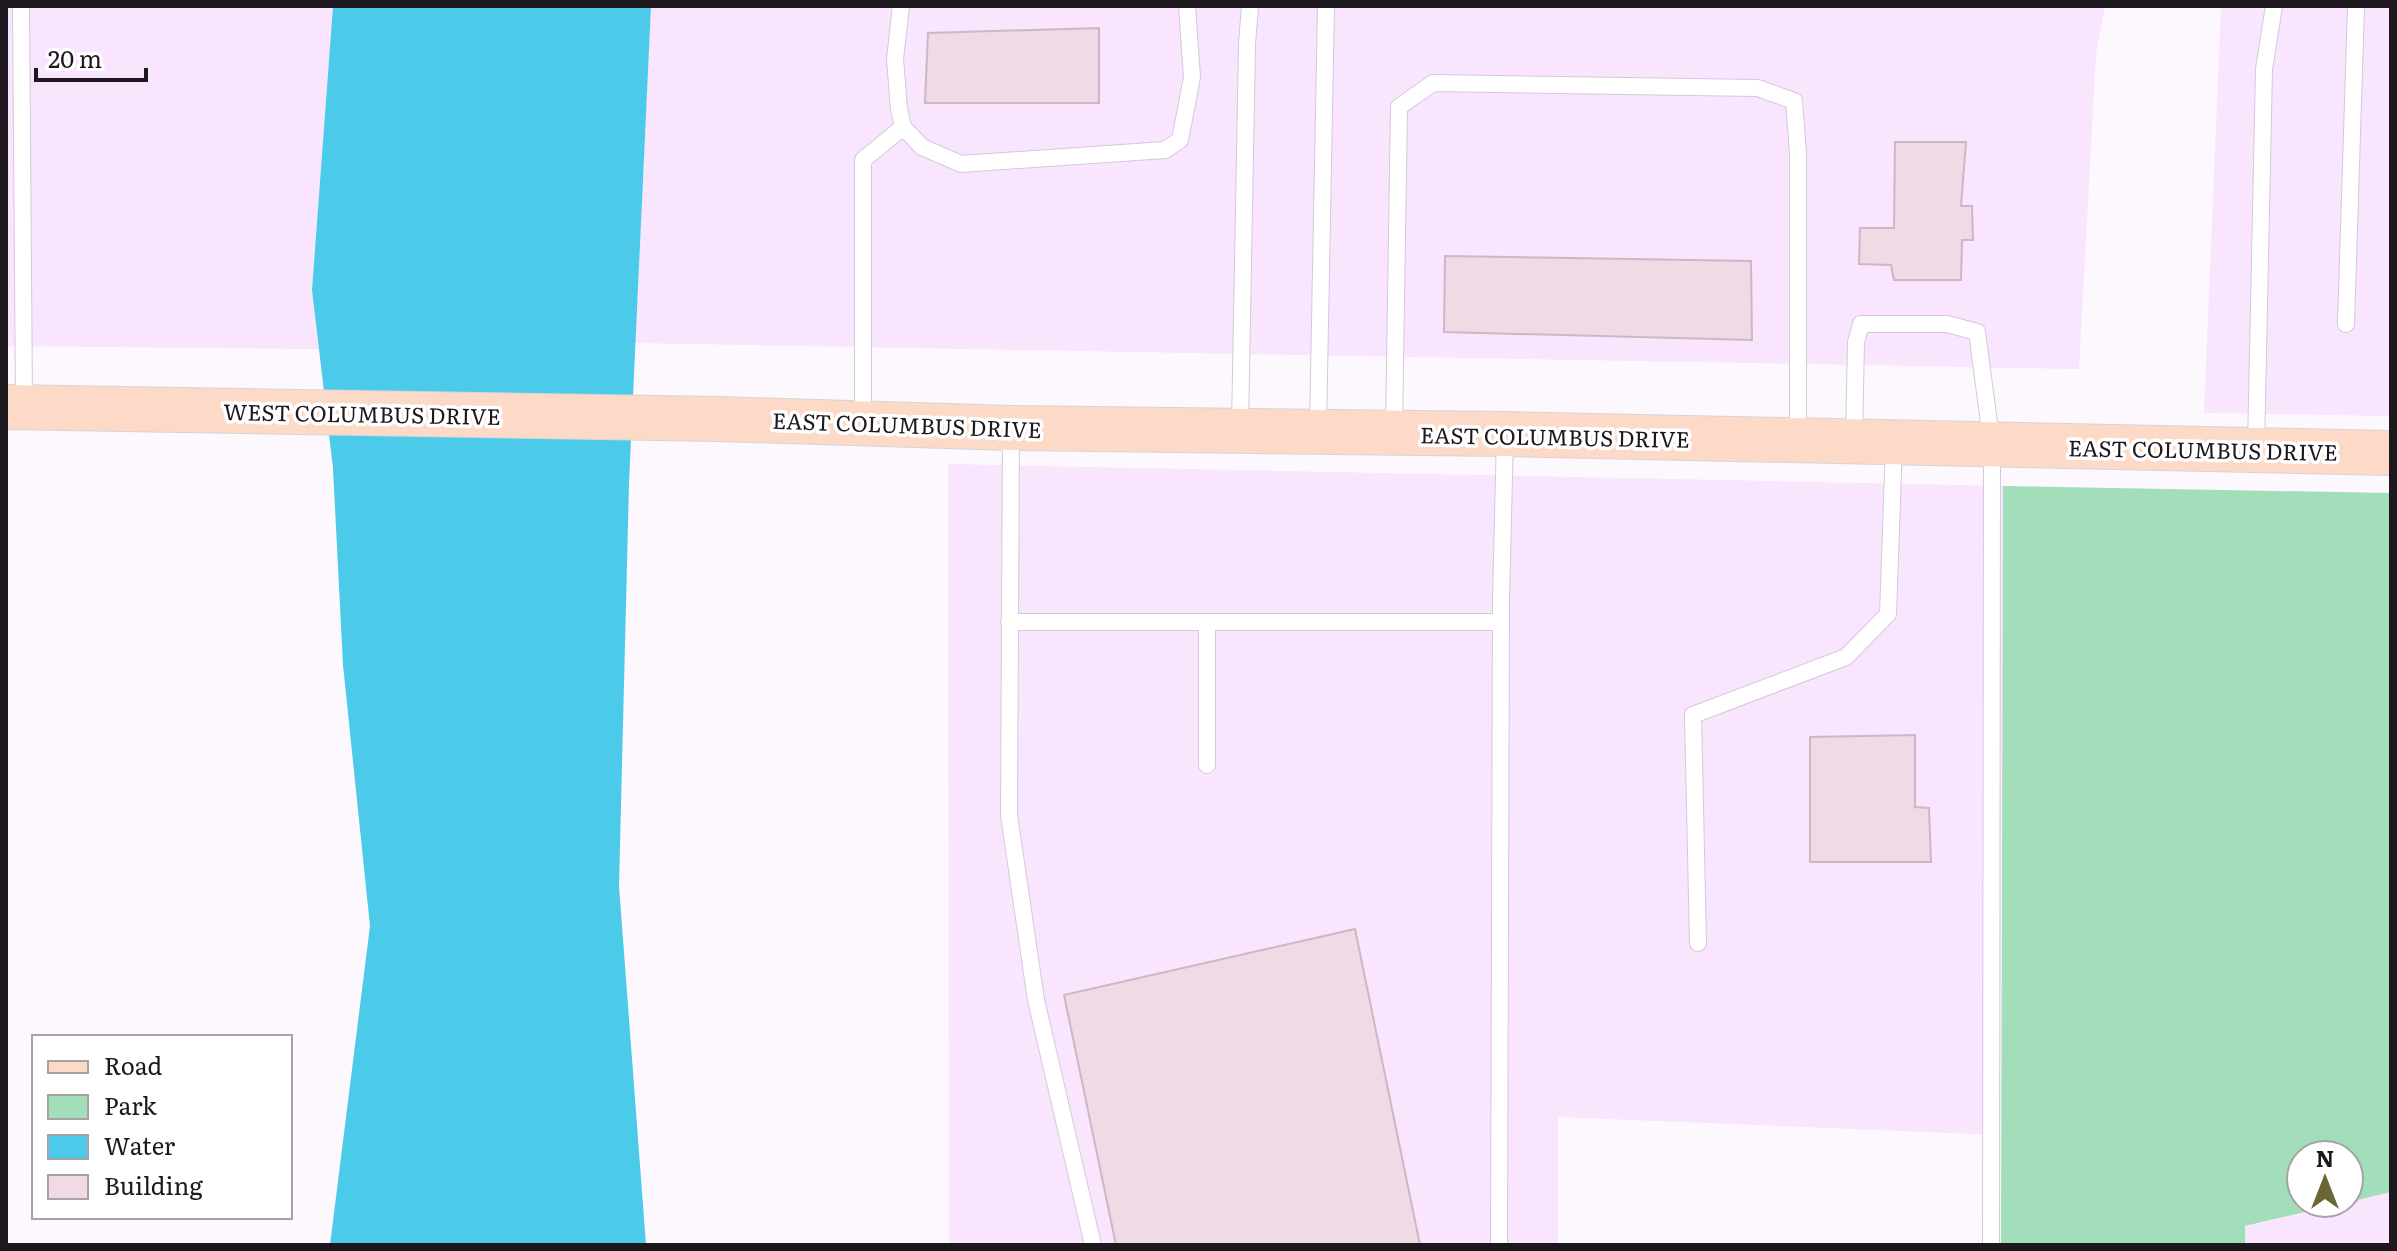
<svg xmlns="http://www.w3.org/2000/svg" width="2397" height="1251" viewBox="0 0 2397 1251" font-family="Literata,serif">
  <style>
    .built { fill: #f9e5fd }
    .green { fill: #a3debb }
    .water { fill: #4bcbe9 }
    .building { fill: #efdae6; stroke: #ccb8c3; stroke-width: 2 }
    .lines { fill: none; stroke-linecap: round; stroke-linejoin: round }
    .service-casing { stroke: #d6c8d9; stroke-width: 18 }
    .primary-casing { stroke: #d6d5d6; stroke-width: 46 }
    .service { stroke: #fff; stroke-width: 16 }
    .primary { stroke: #fdd9c7; stroke-width: 44 }
    .labels { text-anchor: middle; dominant-baseline: central; stroke-width: 7; stroke-linejoin: round; paint-order: stroke }
    .street-label { font-size: 22px; fill: #1d181e; stroke: #fff }
  </style>
  <rect width="100%" height="100%" fill="#fdf7fe"/>
  <!-- built -->
  <path class="built" d="M6 6H333L312 290 319 349 6 346Z
    M651 6H2105L2096 54 2079 369 635 343Z
    M2221 6H2391V416L2204 413Z
    M948 464 2003 486 2000 1135 1558 1117V1245H949Z
    M2391 1192V1245H2245L2244 1227Z"/>
  <!-- green -->
  <path class="green" d="M2003 486 2391 493V1192L2349 1202V1155H2301V1203H2345L2245 1226V1245H2001Z"/>
  <!-- water -->
  <path class="water" d="M333 6H651L629 483 619 886 646 1245H330L370 926 343 665 333 468 312 290Z"/>
  <!-- building -->
  <path class="building" d="M1099 28V103H925L928 33Z
    M1895 142H1966L1961 206H1972L1973 240H1962L1961 280H1894L1891 265 1859 264 1860 228H1894Z
    M1445 256 1751 261 1752 340 1444 332Z
    M1915 735V807L1929 808 1931 862H1810V737Z
    M1355 929 1420 1245H1116L1064 995Z"/>
  <g class="lines">
    <!-- service casing -->
    <g class="service-casing">
      <path id="service" d="M21 6 24 404
        M901 6 895 59 899 109 903 127 922 147 961 164 1165 150 1180 140 1192 77 1187 6
        M2346 324 2356 6
        M863 423V160L903 127
        M1240 428 1247 44 1250 6
        M1318 429 1326 6
        M1394 429 1399 107 1433 83 1758 88 1794 101 1798 153V439
        M1011 430 1009 815 1036 1000 1093 1245
        M1854 440 1856 342 1861 324H1947L1977 332 1992 445 1991 1245
        M2256 448 2264 69 2274 6
        M1009 622H1501
        M1207 765V622
        M1698 943 1693 715 1846 657 1888 614 1894 444
        M1499 1245 1501 600 1505 435"/>
    </g>
    <!-- primary casing -->
    <g class="primary-casing">
      <path id="primary" d="M6 407 718 419 1011 428 1506 434 2391 453"/>
    </g>
    <!-- service -->
    <use href="#service" class="service"/>
    <!-- primary -->
    <use href="#primary" class="primary"/>
  </g>
  <g class="labels">
    <!-- street labels -->
    <g class="street-label">
      <text transform="translate(362 413) rotate(1)">WEST COLUMBUS DRIVE</text>
      <text transform="translate(907 424) rotate(2)">EAST COLUMBUS DRIVE</text>
      <text transform="translate(1555 436) rotate(1)">EAST COLUMBUS DRIVE</text>
      <text transform="translate(2203 449) rotate(1)">EAST COLUMBUS DRIVE</text>
    </g>
  </g>
  <!-- border -->
  <rect width="2397" height="1251" fill="none" stroke="#1d181e" stroke-width="16"/>
  <!-- legend -->
  <rect x="32" y="1035" width="260" height="184" fill="#ffffff" stroke="#a5a3a5" stroke-width="2"/>
  <rect x="48" y="1061" width="40" height="12" fill="#fdd9c7" stroke="#a5a3a5" stroke-width="2"/>
  <text x="104" y="1075" font-size="24" fill="#1d181e">Road</text>
  <rect x="48" y="1095" width="40" height="24" fill="#a3debb" stroke="#a5a3a5" stroke-width="2"/>
  <text x="104" y="1115" font-size="24" fill="#1d181e">Park</text>
  <rect x="48" y="1135" width="40" height="24" fill="#4bcbe9" stroke="#a5a3a5" stroke-width="2"/>
  <text x="104" y="1155" font-size="24" fill="#1d181e">Water</text>
  <rect x="48" y="1175" width="40" height="24" fill="#efdae6" stroke="#a5a3a5" stroke-width="2"/>
  <text x="104" y="1195" font-size="24" fill="#1d181e">Building</text>
  <!-- north arrow -->
  <g transform="translate(2325 1179)"><circle r="38" fill="#ffffff" stroke="#a5a3a5" stroke-width="2"/>
  <path d="M0-6L14 30L0 20L-14 30Z" fill="#6b6633"/>
  <text y="-12" font-size="22" font-weight="bold" text-anchor="middle" fill="#1d181e">N</text>
  </g>
  <!-- scale -->
  <path d="M36 68v12h110v-12" fill="none" stroke="#1d181e" stroke-width="4"/>
  <text x="48" y="68" font-size="24" fill="#1d181e" stroke="#ffffff" stroke-width="6" paint-order="stroke">20 m</text>
</svg>
